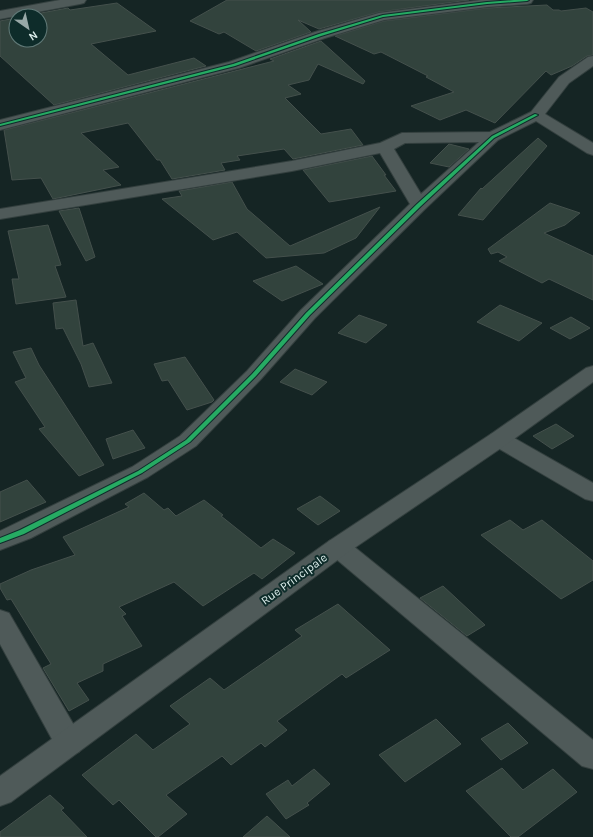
<svg xmlns="http://www.w3.org/2000/svg" width="593" height="837" viewBox="0 0 593 837" font-family="Karla,sans-serif">
  <style>
    .building { fill: #32433d; stroke: #44504c }
    .lines { fill: none; stroke-linecap: round; stroke-linejoin: round }
    .minor-casing { stroke: #333f3e; stroke-width: 2 }
    .secondary-casing { stroke: #333f3e; stroke-width: 2 }
    .minor { fill: #4f5a59; fill-rule: evenodd }
    .secondary { fill: #4f5a59; fill-rule: evenodd }
    .cycleway-casing { stroke: #0e2c2a; stroke-width: 2 }
    .cycleway { fill: #26ab63; fill-rule: evenodd }
    .labels { text-anchor: middle; dominant-baseline: central; stroke-width: 4; stroke-linejoin: round; paint-order: stroke }
    .street-label { font-size: 12px; fill: #deefed; stroke: #0e2c2a }
  </style>
  <rect width="100%" height="100%" fill="#152524"/>
  <!-- building -->
  <path class="building" d="M227 0H469L379 12 319 29 298 20 311 32 256 51 224 32 219 34 190 21Z
    M117 3 156 31 91 44 128 75 194 58 206 66 54 105 0 56V21L16 18V40H40V16H25L68 8 70 10Z
    M547 5 553 10H559L561 11 586 8 593 12V55L587 56 572 66 551 75 546 71 495 123 466 110 440 120 411 106 454 92 426 77 428 76 381 52 374 54 335 36 384 21 487 8Z
    M321 41 365 81 363 84 318 64 309 80 288 85 301 94 285 98 321 134 351 129 363 145 293 159 284 149 237 156 240 160 221 163 225 170 172 179 160 160H157L128 123 81 133 119 167 103 170 121 185 53 199 41 178 12 180 4 130 274 61 270 59Z
    M538 138 547 146 483 220 458 215 481 188 482 189Z
    M449 144 469 149 449 167 430 163Z
    M372 156 386 175H384L396 191 329 202 303 170Z
    M232 182 247 209 290 246 380 207 356 238 324 253 266 258 237 232 213 240 162 199 182 196 179 191Z
    M550 203 580 213 565 225 544 233 593 256V300L549 279 542 283 499 261 507 257 498 252 491 254 488 249Z
    M79 208 95 257 86 261 59 211Z
    M48 225 61 265 55 266 66 297 16 304 12 279H19L8 231Z
    M296 266 323 284 282 301 253 281Z
    M76 300 83 346 93 343 112 383 89 387 81 364 63 328 56 329 53 303Z
    M500 305 542 323 519 341 477 322Z
    M359 315 387 325 366 343 338 333Z
    M571 317 590 328 570 339 550 328Z
    M31 348 39 365 104 465 79 476 39 429 45 427 15 382 26 378 13 352Z
    M185 357 214 400 212 402 187 410 168 380 162 381 154 364Z
    M295 369 327 382 312 395 280 382Z
    M556 424 574 436 552 449 533 436Z
    M133 430 145 448 113 459 106 439Z
    M27 480 46 502 0 522V492Z
    M144 493 164 510 168 508 176 516 204 500 223 515 221 516 261 548 273 539 295 553 262 579 254 573 203 606 174 582 119 607 126 614 122 616 142 646 103 664V671L77 683 89 700 69 711 43 668 51 664 11 599 7 600 0 588V584L31 570 75 555 63 537 129 507 125 504Z
    M320 496 340 511 318 525 297 509Z
    M510 520 523 530 542 520 593 561V580L561 599 481 535Z
    M443 586 485 625 467 636 420 598Z
    M338 604 390 650 346 678 342 674 277 721 287 730 265 747 261 743 231 765 222 756 166 795 187 814 158 837H156L119 800 113 805 82 775 136 734 153 750 190 724 170 706 210 678 224 690 302 636 295 630Z
    M436 719 461 744 405 782 379 755Z
    M508 723 528 743 501 760 481 739Z
    M502 768 523 790 553 769 577 792 518 837H511L466 791Z
    M314 769 330 784 307 803 309 805 286 819 266 794 288 780 292 786Z
    M50 795 64 808 61 810 87 837H0V832Z
    M267 816 290 837H243Z"/>
  <g class="lines">
    <!-- minor casing -->
    <g class="minor-casing">
      <path id="minor" d="M60 0H86L84 3 80 4 0 19V11Z
        M481 0H533L531 3 527 4 487 7 384 20 325 38 239 68 0 130V120L229 62 315 32 379 13Z
        M593 56V66L569 83 545 114 593 143V155L587 153 536 121 498 140 425 209 315 318 261 379 196 446 148 477 31 538 0 550V531L132 467 180 436 247 371 301 310 410 204 380 153 292 171 0 219V209L292 161 380 143 402 133 490 132 531 112 559 77 588 57ZM479 142 421 194 394 149 405 143Z
        M499 432 507 434 593 483V501L585 499 491 444 488 439 491 434Z
        M338 538 347 541 593 740V769L582 766 329 553 326 547 329 541Z
        M0 610 9 613 79 734 84 743 79 752 69 755 59 752 0 644Z"/>
    </g>
    <!-- secondary casing -->
    <g class="secondary-casing">
      <path id="secondary" d="M593 366V382L507 444 347 553 11 802 0 806V776L329 541 491 434 586 368Z"/>
    </g>
    <!-- minor -->
    <use href="#minor" class="minor"/>
    <!-- secondary -->
    <use href="#secondary" class="secondary"/>
    <!-- cycleway casing -->
    <g class="cycleway-casing">
      <path id="cycleway" d="M514 0H529L527 1 487 4 383 17 321 36 235 66 0 126V124L233 64 319 34 383 15 487 2Z
        M535 114 538 115 494 138 421 206 310 315 256 376 190 442 142 473 24 534 0 543V538L20 530 138 471 186 440 252 374 306 313 417 204 492 136Z"/>
    </g>
    <!-- cycleway -->
    <use href="#cycleway" class="cycleway"/>
  </g>
  <g class="labels">
    <!-- street labels -->
    <g class="street-label">
      <text transform="translate(294 579) rotate(-36)">Rue Principale</text>
    </g>
  </g>
  <!-- north arrow -->
  <g transform="translate(28 28) rotate(146)"><circle r="19" fill="#0e2c2a" stroke="#617a78"/>
  <path d="M0-3L7 15L0 10L-7 15Z" fill="#98a8a7"/>
  <text y="-6" font-size="11" font-weight="bold" text-anchor="middle" fill="#deefed">N</text>
  </g>
</svg>
